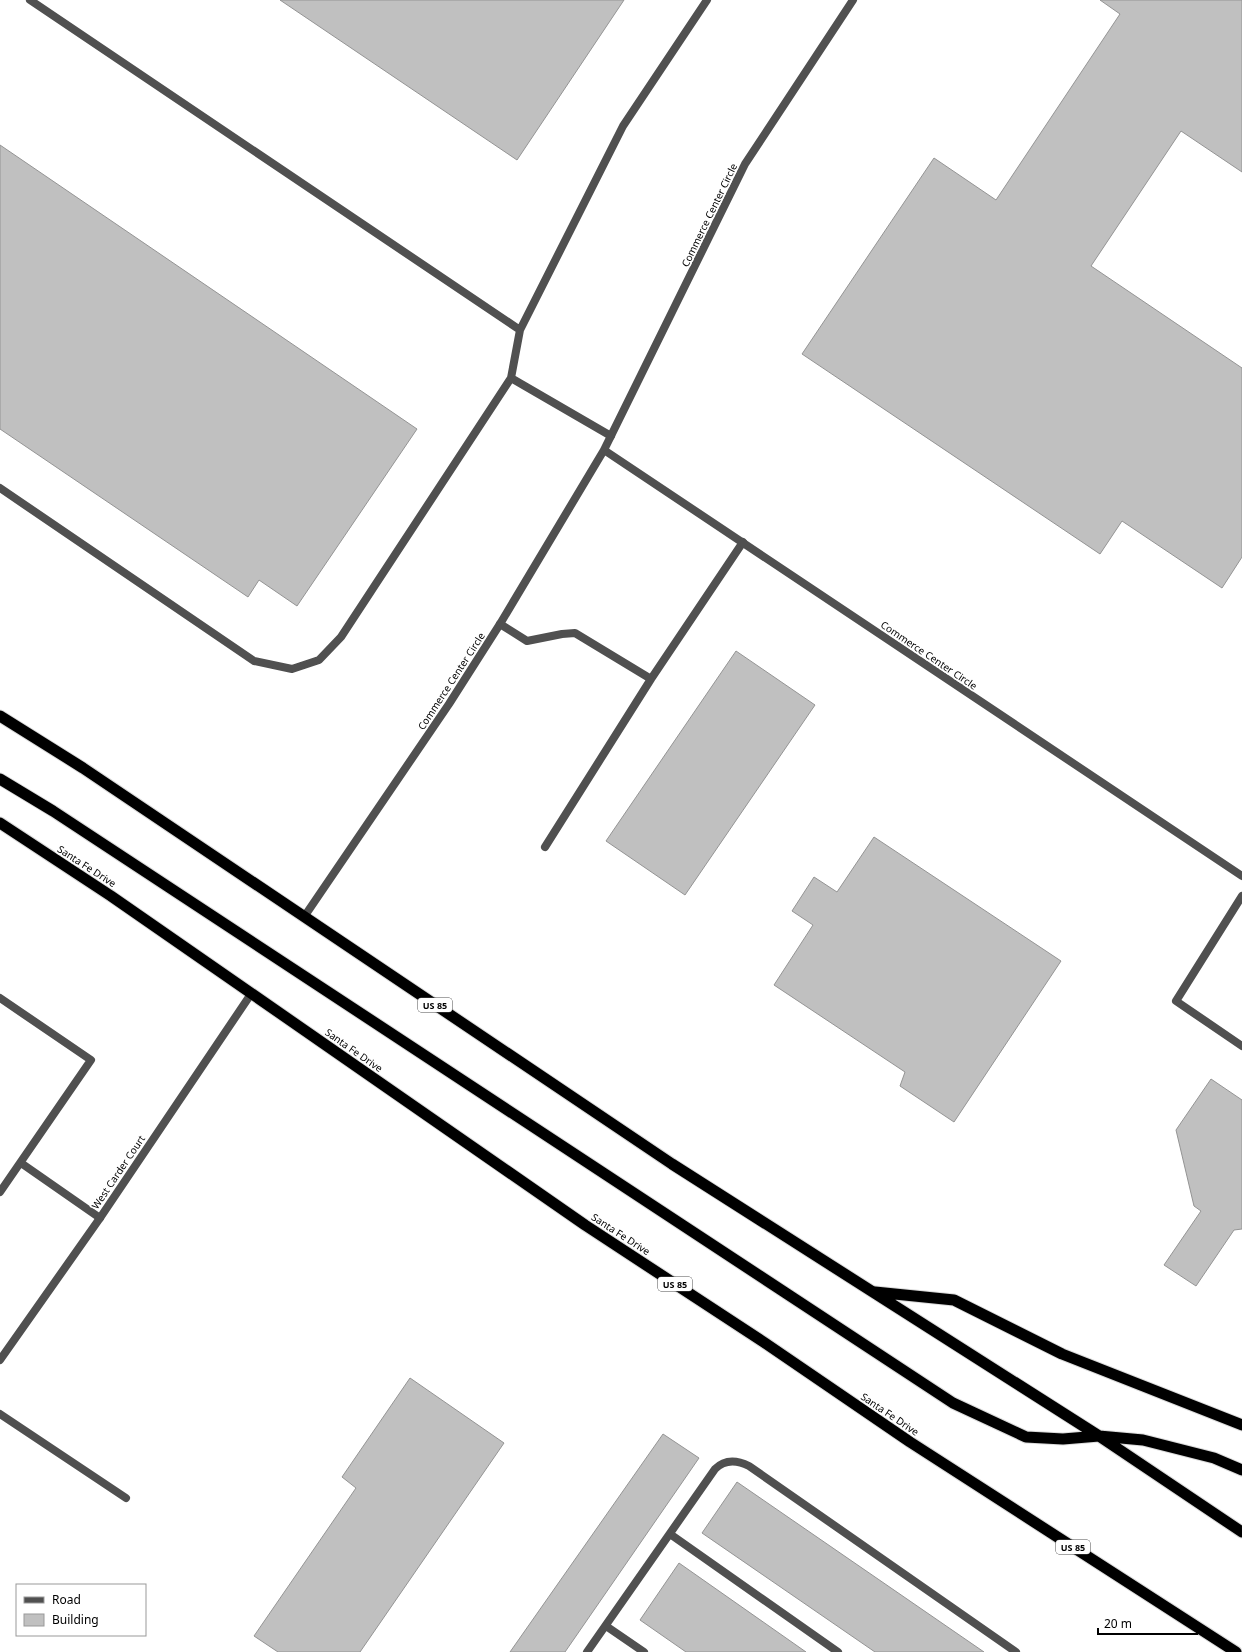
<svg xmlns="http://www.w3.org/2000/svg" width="1242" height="1652" viewBox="0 0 1242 1652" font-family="'Noto Sans',sans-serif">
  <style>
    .building { fill: #c0c0c0; stroke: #949494 }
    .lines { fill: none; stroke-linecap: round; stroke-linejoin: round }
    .trunk-casing { stroke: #dbdbdb; stroke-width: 13 }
    .service { stroke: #505050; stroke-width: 8 }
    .minor { stroke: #505050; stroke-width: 8 }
    .trunk { stroke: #000; stroke-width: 11 }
    .labels { text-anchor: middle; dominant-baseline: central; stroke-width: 3.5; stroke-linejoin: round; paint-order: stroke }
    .shield { fill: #fff; stroke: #4c4c4c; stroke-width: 1 }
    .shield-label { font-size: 9px; font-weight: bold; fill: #000 }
    .street-label { font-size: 10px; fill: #000; stroke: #fff }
  </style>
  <rect width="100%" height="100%" fill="#fff"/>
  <!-- building -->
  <path class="building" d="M280 0H624L517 160Z
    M1100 0H1242V172L1181 131 1091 266 1242 368V557L1222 588 1122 521 1100 554 802 354 934 158 996 200 1120 14Z
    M0 145 417 429 297 606 259 580 248 597 0 429Z
    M736 651 815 705 685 895 606 841Z
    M874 837 1061 961 954 1122 900 1086 905 1072 774 985 813 925 792 911 814 877 837 892Z
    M1211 1079 1242 1100V1229L1234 1230 1196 1286 1164 1265 1201 1211 1194 1206 1176 1130Z
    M410 1378 504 1443 360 1652H278L254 1636 356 1488 342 1477Z
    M663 1434 699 1458 565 1652H510Z
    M737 1482 984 1652H875L702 1533Z
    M679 1563 806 1652H686L640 1620Z"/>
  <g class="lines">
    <!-- trunk casing -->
    <g class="trunk-casing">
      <path id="trunk" d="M0 716 83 768 672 1164 1099 1436 1242 1532
        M0 779 53 811 953 1403 1026 1437 1063 1439 1099 1436 1143 1440 1214 1458 1242 1470
        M0 823 111 896 585 1225 765 1343 910 1442 1236 1652
        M875 1292 954 1300 1062 1354 1242 1425"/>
    </g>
    <!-- service -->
    <path class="service" d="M30 0 520 330
      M511 378 611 436
      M0 488 254 661 292 669 319 660 341 637 511 378 520 330 623 126 707 0
      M500 624 527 641 562 634 575 633 651 679 743 542
      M545 847 651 679
      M1242 896 1176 1001 1242 1046
      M0 998 91 1060 0 1192
      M21 1163 100 1218
      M0 1414 126 1498
      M670 1534 838 1652
      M606 1626 644 1652
      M587 1652 715 1469C725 1459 737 1460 749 1466L1016 1652"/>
    <!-- minor -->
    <path class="minor" d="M604 450 1242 876
      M304 917 449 704 500 624 604 450 745 164 853 0
      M0 1360 100 1218 251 994"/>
    <!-- trunk -->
    <use href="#trunk" class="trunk"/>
  </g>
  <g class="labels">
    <!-- shield labels -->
    <g class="shield">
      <rect x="418" y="998" width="34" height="14" rx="3"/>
      <rect x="658" y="1277" width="34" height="14" rx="3"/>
      <rect x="1056" y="1540" width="34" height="14" rx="3"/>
    </g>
    <g class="shield-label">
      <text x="435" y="1005">US 85</text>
      <text x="675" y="1284">US 85</text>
      <text x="1073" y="1547">US 85</text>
    </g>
    <!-- street labels -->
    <g class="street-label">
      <text transform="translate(709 215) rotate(-64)">Commerce Center Circle</text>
      <text transform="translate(929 655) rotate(34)">Commerce Center Circle</text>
      <text transform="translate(451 681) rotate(-57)">Commerce Center Circle</text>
      <text transform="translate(87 866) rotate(33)">Santa Fe Drive</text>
      <text transform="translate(354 1050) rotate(35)">Santa Fe Drive</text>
      <text transform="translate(118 1172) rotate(-56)">West Carder Court</text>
      <text transform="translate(621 1234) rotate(33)">Santa Fe Drive</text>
      <text transform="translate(890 1414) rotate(34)">Santa Fe Drive</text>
    </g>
  </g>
  <!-- legend -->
  <rect x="16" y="1584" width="130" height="52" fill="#ffffff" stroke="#999999"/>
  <rect x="24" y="1597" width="20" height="6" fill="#505050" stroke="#999999"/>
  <text x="52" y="1604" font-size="12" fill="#000000">Road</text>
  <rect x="24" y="1614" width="20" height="12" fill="#c0c0c0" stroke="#999999"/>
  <text x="52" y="1624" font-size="12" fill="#000000">Building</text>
  <!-- scale -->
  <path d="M1098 1628v6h99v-6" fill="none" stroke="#000000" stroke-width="2"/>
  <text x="1104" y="1628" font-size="12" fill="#000000" stroke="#ffffff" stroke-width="3" paint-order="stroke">20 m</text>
</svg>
